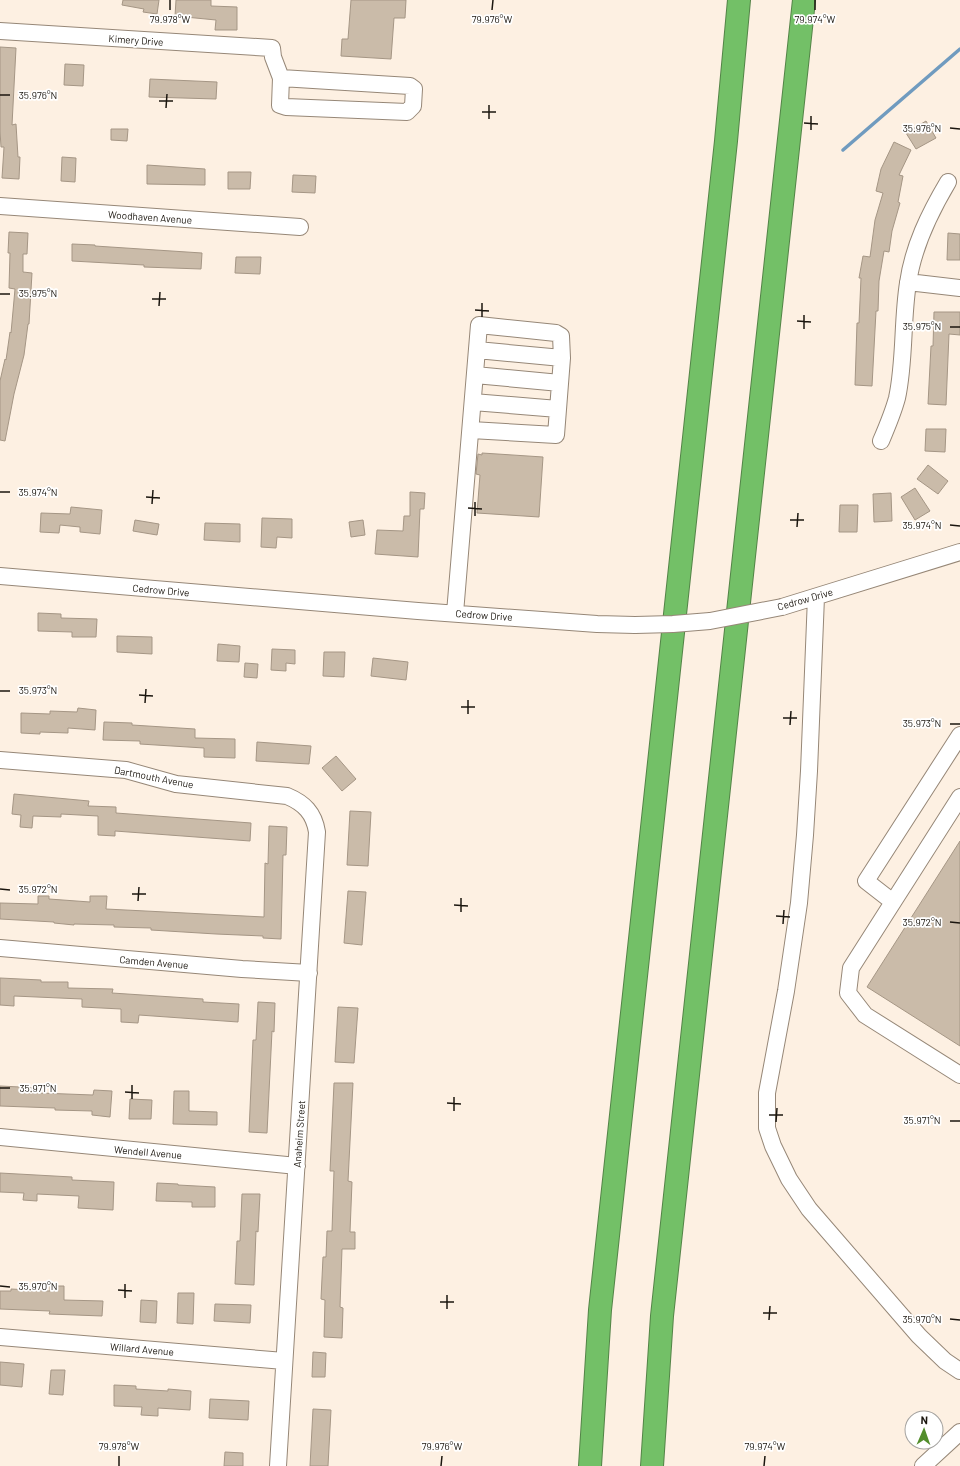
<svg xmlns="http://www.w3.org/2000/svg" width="960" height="1466" viewBox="0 0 960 1466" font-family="Barlow,sans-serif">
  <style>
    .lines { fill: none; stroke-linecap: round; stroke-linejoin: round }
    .stream { stroke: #709bbf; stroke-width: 3.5 }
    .building { fill: #cabba9; stroke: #a59685 }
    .minor-casing { stroke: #968777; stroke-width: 18 }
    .highway-casing { stroke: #548448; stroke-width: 24 }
    .minor { stroke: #fff; stroke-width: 16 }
    .highway { stroke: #73c067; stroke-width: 22 }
    .minor-bridge-casing { stroke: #968777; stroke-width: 18; stroke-linecap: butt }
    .minor-bridge { stroke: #fff; stroke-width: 16 }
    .ticks { fill: none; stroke: #1b160f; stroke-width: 1.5 }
    .labels { text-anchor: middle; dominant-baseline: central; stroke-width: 3.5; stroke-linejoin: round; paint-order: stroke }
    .street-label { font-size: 10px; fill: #1b160f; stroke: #fff }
    .ticks-label { font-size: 10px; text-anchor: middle; fill: #1b160f; stroke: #fff; stroke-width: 3.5; stroke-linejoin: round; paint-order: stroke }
  </style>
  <rect width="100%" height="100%" fill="#fdf0e2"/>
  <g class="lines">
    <!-- stream -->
    <path class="stream" d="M843 150 960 49"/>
  </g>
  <!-- building -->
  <path class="building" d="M123 0H159L157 14 143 12 144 9 122 5Z
    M176 0H211V6L237 7V30H215L216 20 175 16Z
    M351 0H406L405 18H394L391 59 341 56 342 39H348Z
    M0 47 16 48 12 125 16 124 18 157H20L19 179 2 178 4 147H1L0 131Z
    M65 64 84 65 83 86 64 85Z
    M150 79 217 82 216 99 149 97Z
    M926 121 936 138 916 149 906 133Z
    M111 129H128L127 141 111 140Z
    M894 142 911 150 899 175 903 176 898 202 900 203 892 231 889 252 884 251 879 281 878 311H876L872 386 855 385 857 323H859L861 278H859L863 256 870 257 875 220 883 193 876 191 881 169Z
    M62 157 76 158 75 182 61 181Z
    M147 165 205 169V185L147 184Z
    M228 172H251L250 189H228Z
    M293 175 316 176 315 193 292 192Z
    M9 232 28 233 27 254H23V272L32 273 29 324H28L24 355 14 394 5 441 0 440V381L5 359 6 360 10 332 11 333 15 289 9 288 10 253H8Z
    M948 233 960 234V260H947Z
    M72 244 95 245V246L202 253 201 269 144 267V265L72 261Z
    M236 257H261L260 274 235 273Z
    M934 312H960V335L949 334 946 405 928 404 931 346H933Z
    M926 429H946L945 452 925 451Z
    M482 453 543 457 539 517 477 513 480 475 476 474 478 454 482 455Z
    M928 465 948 481 938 494 917 479Z
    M915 488 930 511 915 520 901 497Z
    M410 492 425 493 424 509H420L418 557 375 554 377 530 403 531 404 516H410Z
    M891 493 892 521 874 522 873 494Z
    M840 505H858L857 532H839Z
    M71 507 102 510 100 534 80 532V527L60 525 59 533 40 532 41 513 70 514Z
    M262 518 292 519V538L277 537 276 548 261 547Z
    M135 520 159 524 157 535 133 531Z
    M363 520 365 535 351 537 349 522Z
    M205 523 240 524V542L204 540Z
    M38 613 61 614V618L97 619 96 637H72V632L38 631Z
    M117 636 152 637V654L117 652Z
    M218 644 240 646 239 662 217 661Z
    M272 649 295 650V664L286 663V671L271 670Z
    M324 652H345L344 677 323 676Z
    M373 658 408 662 406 680 371 676Z
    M245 663 258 664 257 678 244 677Z
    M78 708 96 710 95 730 68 728V733L40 732V734L21 733V713L50 714V711L77 712Z
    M104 722 132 723V725L195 729V738L235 739V758L204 757V748L140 744V741L103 740Z
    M257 742 311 746 309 764 256 761Z
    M336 756 356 779 342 791 322 768Z
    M14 794 89 801 88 806 116 807V813L251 823 250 841 115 831V836L98 835V816L61 814V817L33 816 32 828 20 827 21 815 12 814Z
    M350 811 371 812 368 866 347 865Z
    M269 826 287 827 286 855H283L281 939 263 938V936L216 934 151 930V928L114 927V925L74 924V925L54 923V922L0 919V903L38 904V896H49V899L90 902V896H107L106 909 264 917 265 863 268 864Z
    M960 841V1046L867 987Z
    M348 891 366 892 362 945 344 943Z
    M0 978 41 980V982H68V988L113 989 112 993 203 999V1002L239 1004 238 1022 139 1015 138 1023 121 1022V1009L82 1007V999L14 996V1006L0 1005Z
    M258 1002 275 1003 274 1032 272 1031 267 1133 249 1132 253 1040H256Z
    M338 1007 358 1008 354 1063 335 1062Z
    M334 1083H353L348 1181 352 1182 350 1232H355V1249H342L340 1307 343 1308 342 1338 324 1337 325 1300 321 1299 323 1257H326L327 1231H332L334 1171H330Z
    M0 1086 40 1088V1093L93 1095 94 1090 112 1091 110 1117 92 1115V1111L55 1110V1108L0 1106Z
    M174 1091H189V1111L217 1112V1125L173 1124Z
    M130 1099 152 1100 151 1119H129Z
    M0 1173 72 1177V1180L114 1182 113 1210 78 1208 79 1196 37 1194V1201L23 1200 24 1193 0 1192Z
    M157 1183 178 1184V1185L215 1187V1207H192V1202L156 1201Z
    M242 1194H260L258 1232 256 1231 254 1285 235 1284 237 1241H240Z
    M50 1286H64V1300L103 1301 102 1316 49 1314 50 1311 0 1309V1291H11V1289L50 1291Z
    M178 1293H194L193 1324 177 1323Z
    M141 1300 157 1301 156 1323 140 1322Z
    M215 1304 251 1305 250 1323 214 1321Z
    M313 1352 326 1353 325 1377H312Z
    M0 1362 24 1364 22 1387 0 1385Z
    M51 1370H65L63 1395 49 1394Z
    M114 1385 136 1386V1389L168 1391V1389L191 1391 190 1410 158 1408V1416L141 1415 142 1407 114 1406Z
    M210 1399 249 1401 248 1420 209 1418Z
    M313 1409 331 1410 328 1466H310Z
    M225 1452 243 1453V1466H224Z"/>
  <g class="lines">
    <!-- minor casing -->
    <g class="minor-casing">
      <path id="minor" d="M0 31 272 48 273 57 281 78 280 105 286 107 407 112 413 106 414 89 410 86 281 78
        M0 206 300 227
        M908 282 960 288
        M477 350 562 358
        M475 375 560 383
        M473 402 558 409
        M881 441C887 427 893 413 897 398 905 362 902 320 908 283 913 247 929 214 948 182
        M0 576 418 611 597 624 635 625
        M816 597 809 771 805 835 799 903 786 991 767 1093V1128L773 1146 789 1179 809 1209 919 1336 945 1361 960 1371
        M782 607 960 552
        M455 613 479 325 556 333 561 336 562 358 556 435 471 430
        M0 760 126 770 176 784 287 796C304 803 314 813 317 832L278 1466
        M960 797 851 968 848 993 865 1015 960 1075
        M893 902 866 881 960 735
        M0 948 242 969 309 973
        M0 1137 297 1166
        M0 1337 284 1361
        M923 1466 960 1432"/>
    </g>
    <!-- highway casing -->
    <g class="highway-casing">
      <path id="highway" d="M590 1466 600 1310 726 141 739 0
        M652 1466 662 1316 804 0"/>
    </g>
    <!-- minor -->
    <use href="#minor" class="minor"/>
    <!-- highway -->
    <use href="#highway" class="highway"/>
    <!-- minor-bridge casing -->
    <g class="minor-bridge-casing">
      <path id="minor-bridge" d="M635 625 673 624 710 621 782 607"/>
    </g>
    <!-- minor-bridge -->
    <use href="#minor-bridge" class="minor-bridge"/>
  </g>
  <!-- ticks -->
  <path class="ticks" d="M170 10V0M492 10 493 0M815 10V0M0 95H10M159 101H173M166 108 167 94M482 112H496M489 119V105M804 123 818 124M950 128 960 129M811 130V116M0 294H10M152 299H166M159 306 160 292M475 310 489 311M482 317V303M797 321 811 322M950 327H960M804 329V315M0 492H10M146 497 160 498M152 504 153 490M468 508 482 509M475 516V502M790 520H804M950 525 960 526M797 527 798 513M0 691H10M139 695 153 696M145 703 146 689M461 707H475M468 714V700M783 718H797M950 724H960M790 725 791 711M0 889 10 890M132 894H146M138 901 139 887M454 905 468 906M461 912V898M776 916 790 917M950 922 960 923M783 924 784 910M0 1088H10M125 1092 139 1093M132 1099V1085M447 1103 461 1104M454 1111V1097M769 1115H783M950 1121H960M776 1122 777 1108M0 1286 10 1287M118 1290 132 1291M125 1298V1284M440 1302H454M447 1309V1295M763 1313H777M950 1319 960 1320M769 1320 770 1306M119 1466V1456M441 1466 442 1456M764 1466 765 1456"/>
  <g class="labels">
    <!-- street labels -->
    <g class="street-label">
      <text transform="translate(136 40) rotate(4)">Kimery Drive</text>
      <text transform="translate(150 217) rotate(4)">Woodhaven Avenue</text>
      <text transform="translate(161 590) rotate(5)">Cedrow Drive</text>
      <text transform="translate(805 599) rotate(-16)">Cedrow Drive</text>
      <text transform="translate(484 615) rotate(4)">Cedrow Drive</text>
      <text transform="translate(154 777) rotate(11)">Dartmouth Avenue</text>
      <text transform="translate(154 962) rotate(5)">Camden Avenue</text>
      <text transform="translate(299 1134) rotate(-86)">Anaheim Street</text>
      <text transform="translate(148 1152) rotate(5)">Wendell Avenue</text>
      <text transform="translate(142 1349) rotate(5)">Willard Avenue</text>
    </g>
  </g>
  <g class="ticks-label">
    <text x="170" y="23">79.978°W</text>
    <text x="492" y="23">79.976°W</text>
    <text x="815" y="23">79.974°W</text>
    <text x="38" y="99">35.976°N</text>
    <text x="922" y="132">35.976°N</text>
    <text x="38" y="297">35.975°N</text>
    <text x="922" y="330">35.975°N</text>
    <text x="38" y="496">35.974°N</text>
    <text x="922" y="529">35.974°N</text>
    <text x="38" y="694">35.973°N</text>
    <text x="922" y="727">35.973°N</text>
    <text x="38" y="893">35.972°N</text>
    <text x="922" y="926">35.972°N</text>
    <text x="38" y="1092">35.971°N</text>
    <text x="922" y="1124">35.971°N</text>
    <text x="38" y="1290">35.970°N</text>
    <text x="922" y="1323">35.970°N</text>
    <text x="119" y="1450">79.978°W</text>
    <text x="442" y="1450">79.976°W</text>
    <text x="765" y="1450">79.974°W</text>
  </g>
  <!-- north arrow -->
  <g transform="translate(924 1430) rotate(2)"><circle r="19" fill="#ffffff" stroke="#a4a29f"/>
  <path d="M0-3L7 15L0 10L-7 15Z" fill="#528d2b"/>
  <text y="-6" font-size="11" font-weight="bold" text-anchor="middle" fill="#1b160f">N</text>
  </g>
</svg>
